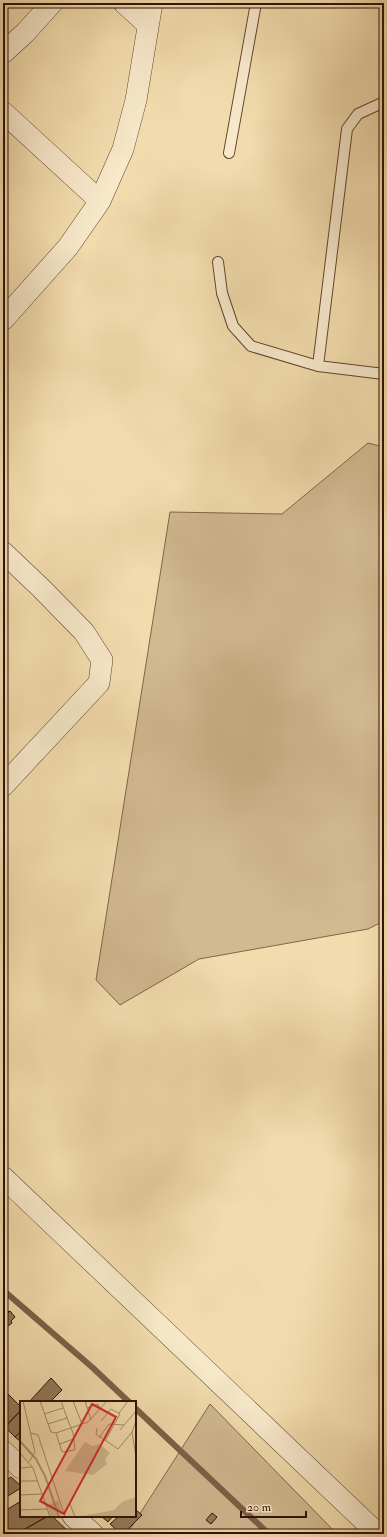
<svg xmlns="http://www.w3.org/2000/svg" width="387" height="1537" viewBox="0 0 387 1537" font-family="'IM FELL Double Pica',serif">
  <style>
    .green { fill: #d1b990; stroke: #80654a }
    .lines { fill: none; stroke-linecap: round; stroke-linejoin: round }
    .stream { stroke: #7c6147; stroke-width: 6 }
    .building { fill: #947b5c; stroke: #2f1104 }
    .service-casing { stroke: #60442e; stroke-width: 12 }
    .minor-casing { stroke: #60442e; stroke-width: 22 }
    .service { stroke: #f7e8ca; stroke-width: 10 }
    .minor { stroke: #f7e8ca; stroke-width: 21 }
    .inset-river { fill: none; stroke: #b09774; stroke-width: 2 }
    .inset-road { fill: none; stroke: #a48b69; stroke-width: 1 }
    .view { fill: #d62828; fill-opacity: 0.15; stroke: #d62828; stroke-width: 2 }
    .inset-edge { fill: none; stroke: #2f1104; stroke-width: 2 }
  </style>
  <rect width="100%" height="100%" fill="#f2dcad"/>
  <filter id="stains"><feTurbulence type="fractalNoise" baseFrequency=".005" numOctaves="4"/><feColorMatrix values="0 0 0 0 .2 0 0 0 0 .09 0 0 0 0 .02 0 0 0 .5 -.17"/></filter>
  <radialGradient id="worn" r=".72"><stop offset=".6" stop-color="#630" stop-opacity="0"/><stop offset="1" stop-color="#630" stop-opacity=".3"/></radialGradient>
  <!-- green -->
  <path class="green" d="M368 443 384 447V921L368 929 199 959 120 1005 96 980 170 512 282 514Z
    M210 1404 337 1534H127Z"/>
  <g class="lines">
    <!-- stream -->
    <path class="stream" d="M3 1290 93 1368 129 1402
      M135 1408 269 1534"/>
  </g>
  <!-- building -->
  <path class="building" d="M3 1305 9 1312 3 1317Z
    M10 1311 15 1317 11 1321 12 1323 3 1330V1317Z
    M51 1378 62 1390 50 1402H29Z
    M6 1392 21 1407V1410L5 1427 3 1425V1413L6 1410 3 1407V1395Z
    M21 1410V1431L15 1437 5 1427Z
    M21 1431V1442L15 1437Z
    M11 1477 21 1486V1488L3 1499V1482Z
    M21 1501V1516H48L18 1533 16 1529 9 1534H3V1512Z
    M135 1509 142 1515 123 1534H121L110 1524 119 1516H135Z
    M212 1513 217 1517 211 1524 206 1520Z
    M48 1516H52L71 1534H19L18 1533Z
    M101 1516H113L108 1522Z"/>
  <g class="lines">
    <!-- service casing -->
    <g class="service-casing">
      <path id="service" d="M229 153 256 3
        M218 262 222 293 233 326 251 346 318 366 384 374
        M318 366 347 129 358 114 384 102"/>
    </g>
    <!-- minor casing -->
    <g class="minor-casing">
      <path id="minor" d="M124 3 148 25
        M3 53 25 33 52 3
        M3 112 100 201
        M3 320 68 247 100 201 123 149 136 100 152 3
        M3 552 41 588 84 632 102 660 99 683 3 786
        M3 1177 378 1534
        M3 1451 21 1468
        M73 1516 93 1534"/>
    </g>
    <!-- service -->
    <use href="#service" class="service"/>
    <!-- minor -->
    <use href="#minor" class="minor"/>
  </g>
  <!-- overview -->
  <g transform="translate(20 1401)">
    <rect width="116" height="116" fill="#f2dcad"/>
    <path d="M65 41 72 45 80 43 90 52 85 58 87 63 73 74 45 70ZM116 96V116H58L94 109 102 101ZM38 99 42 113 31 116 27 105Z" fill="#d1b990"/>
    <path class="inset-river" d="M0 40 16 58 25 75 39 116"/>
    <path class="inset-road" d="M3 0 15 51 9 61M20 0 28 23 47 17 53 32 55 49 42 51 36 32M41 0 47 17M53 0 62 23M65 0 71 19M67 7 78 3 80 9M99 12 108 0M24 13 43 7M81 20 91 8 100 13 85 40M28 23 31 31 36 32 68 21 87 0M77 27 76 33 98 48 113 30M100 29 116 10M11 32 18 34 45 116M79 37 89 23 104 24M40 43 53 38M0 52 13 67 30 116M116 56 112 31 116 20M0 67 12 66M0 80H18M0 94 22 93M50 103 55 116M0 109 27 108"/>
    <path class="view" d="M72 3 96 16 44 113 20 100Z"/>
    <rect width="116" height="116" class="inset-edge"/>
  </g>
  <!-- margin -->
  <rect width="387" height="1537" fill="none" stroke="#f2dcad" stroke-width="16"/>
  <rect x="4" y="4" width="379" height="1529" fill="none" stroke="#2f1104" stroke-width="2"/>
  <rect x="8" y="8" width="371" height="1521" fill="none" stroke="#2f1104"/>
  <!-- scale -->
  <path d="M241 1511v6h65v-6" fill="none" stroke="#2f1104" stroke-width="2"/>
  <text x="247" y="1511" font-size="12" fill="#2f1104" stroke="#f7e8ca" stroke-width="3" paint-order="stroke">20 m</text>
  <rect width="100%" height="100%" filter="url(#stains)"/>
  <rect width="100%" height="100%" fill="url(#worn)"/>
</svg>
